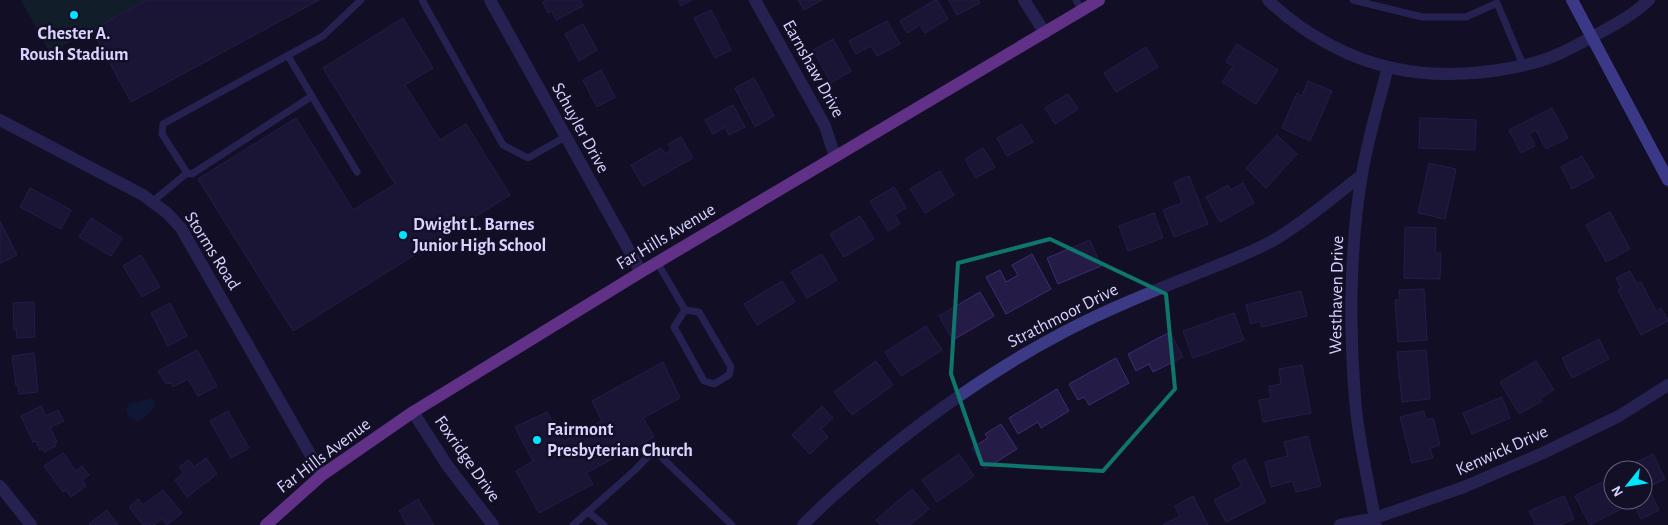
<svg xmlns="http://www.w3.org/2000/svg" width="1668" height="525" viewBox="0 0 1668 525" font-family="'Alegreya Sans',sans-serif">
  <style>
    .green { fill: #12302f }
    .water { fill: #0c2248 }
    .building { fill: #241b47; stroke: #3b2d73 }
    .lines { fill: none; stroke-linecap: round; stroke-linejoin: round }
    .lane { stroke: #3d3a85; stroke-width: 7 }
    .street { stroke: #3d3a85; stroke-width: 12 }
    .secondary { stroke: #6f6bff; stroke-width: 12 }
    .primary { stroke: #c25bff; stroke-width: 12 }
    .marked { fill: none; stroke: #0f766e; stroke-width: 4; stroke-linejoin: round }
    .poi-dot { fill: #00e5ff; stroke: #130f26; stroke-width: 2 }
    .labels { text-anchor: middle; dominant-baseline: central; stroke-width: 5; stroke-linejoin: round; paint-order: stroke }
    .poi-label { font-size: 18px; font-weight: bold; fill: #d9d4ff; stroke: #130f26; text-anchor: start }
    .street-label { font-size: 18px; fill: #d9d4ff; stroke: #130f26 }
  </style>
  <rect width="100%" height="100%" fill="#130f26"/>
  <!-- green -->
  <path class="green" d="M21 0H147L50 53Z"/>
  <!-- water -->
  <path class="water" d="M148 398 153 399 155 404 153 409 145 417 138 421 129 417 126 411 128 404 145 400Z"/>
  <!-- building -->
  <path class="building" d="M147 0H319L131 102 92 30Z
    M547 0H580L583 6 556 20 552 11 548 13 543 2Z
    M678 0H692L681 6Z
    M798 0H822L804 10Z
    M935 0H937L948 19 925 33 920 25 907 33 900 21Z
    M949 0H978L980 3 957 15Z
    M711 10 731 50 715 58 694 18Z
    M403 18 433 68 405 85 440 140 466 124 510 195 293 331 198 179 296 118 353 210 395 184 323 68Z
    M887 21 900 44 877 56 871 46 856 54 849 41Z
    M583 24 597 50 579 61 565 34Z
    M833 39 851 71 831 83 813 50Z
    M1237 44 1278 70 1256 104 1222 82 1233 66 1226 62Z
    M1146 47 1158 67 1116 92 1104 73Z
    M601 70 615 97 597 107 583 80Z
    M754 78 774 116 755 127 735 88Z
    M1308 81 1332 91 1310 141 1282 128 1297 93 1302 96Z
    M1068 94 1078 109 1055 124 1045 108Z
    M733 105 745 127 729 135 725 127 713 134 705 120Z
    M1552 108 1568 138 1546 149 1536 130 1529 134 1535 146 1521 153 1509 130Z
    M1420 118 1476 120 1475 150 1419 148Z
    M1022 124 1033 142 1007 156 997 138Z
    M1277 135 1297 154 1266 188 1246 168Z
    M681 137 693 158 643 186 631 165 661 148 665 154 671 150 668 144Z
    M983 148 995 167 976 178 965 159Z
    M1582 156 1594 177 1572 189 1561 167Z
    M1429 163 1456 169 1445 219 1418 213Z
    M940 171 954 195 925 213 910 189Z
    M1189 176 1208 224 1174 237 1163 210 1182 203 1174 182Z
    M1243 183 1254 203 1220 222 1206 197 1228 185 1231 190Z
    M894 187 906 208 895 215 900 224 888 231 870 201Z
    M30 188 71 210 61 229 20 207Z
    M1610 212 1630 249 1606 262 1586 225Z
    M1154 213 1163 238 1128 251 1119 226Z
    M860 216 874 239 844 257 830 234Z
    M91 218 122 238 111 256 79 237Z
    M0 221 17 255 1 263 0 262Z
    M1405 227 1436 228 1435 253H1441L1440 279 1404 278Z
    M1090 240 1101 266 1058 284 1047 258Z
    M822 254 837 280 807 298 791 272Z
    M1032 254 1051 289 1006 314 986 277 1000 270 1006 282 1018 275 1012 265Z
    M141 255 160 287 142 297 123 266Z
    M1630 271 1637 284 1641 282 1656 311 1661 308 1668 321 1641 335 1618 290 1621 288 1616 278Z
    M782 281 795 302 757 325 744 304Z
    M1424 289 1427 340 1398 342 1395 300H1400L1399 290Z
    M1301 291 1307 316 1262 327 1260 321 1251 324 1246 305Z
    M980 292 994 316 953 340 939 316Z
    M34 302 35 337 17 338 16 329H14L13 303Z
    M170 303 187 336 168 346 151 313Z
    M1234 313 1244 340 1193 358 1183 331Z
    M926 326 942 350 901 376 885 352Z
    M1170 332 1183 357 1153 372 1149 364 1136 371 1128 354Z
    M1599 339 1609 359 1572 378 1562 358Z
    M197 350 217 386 198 396 188 379 173 387 171 383 166 384 158 371Z
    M1426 350 1430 399 1402 402 1397 352Z
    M34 353 38 392 19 394 18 385 16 386 12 356Z
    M1116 358 1129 383 1089 405 1084 397 1078 400 1069 384Z
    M876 361 893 385 852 415 834 392Z
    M1536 361 1554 390 1540 398 1542 401 1519 414 1500 382Z
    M663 362 680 398 643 418 654 437 586 473 593 484 539 513 516 471 533 461 515 427 547 412 564 441 602 421 592 401Z
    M1302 365 1311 413 1263 422 1259 400 1271 398 1269 386 1281 384 1279 369Z
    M1057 389 1069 411 1041 428 1038 422 1018 434 1009 418Z
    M1502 397 1510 418 1472 434 1463 413Z
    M41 406 46 416 58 410 64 421 50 427 57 442 54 443 56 446 44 452 43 448 40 450 36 441 33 442 21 416Z
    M822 406 833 418 821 429 828 437 810 454 792 435Z
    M228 411 249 448 231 458 210 421Z
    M1424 411 1426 420 1433 418 1440 445 1430 448 1433 458 1412 463 1400 417Z
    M1001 424 1017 449 985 469 972 448 988 438 985 434Z
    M1308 436 1321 486 1296 492 1293 481 1271 487 1265 462 1288 456 1284 442Z
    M63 453 76 471 82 466 89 475 82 480 86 486 71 497 66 490 63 492 44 466Z
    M959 454 974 476 937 502 922 480Z
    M1653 454 1665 479 1648 487 1659 510 1641 519 1632 500H1643V470H1620Z
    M206 458 217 474 187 497 175 480 184 473 179 467 189 460 194 467Z
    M1245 459 1266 502 1226 522 1214 500 1242 486 1232 466Z
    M1608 479 1613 488V500H1619L1623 508 1590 525 1575 496Z
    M912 489 929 509 910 525H881L876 520Z
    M163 490 182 513 167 525 162 519 154 525 152 523 150 525H143L129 507 138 499 143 505Z
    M1193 496 1208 525H1163L1180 516 1175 506Z
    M1564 496 1574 519 1560 525H1536L1529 511Z
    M418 499 434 525H407L399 511Z
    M107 510 118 525H90L89 524Z"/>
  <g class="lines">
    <!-- lane -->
    <path class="lane" d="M422 0 503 145 528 158 565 137
      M1076 0 1082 10
      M1353 0 1422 17H1466L1497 3 1523 65
      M288 56 357 172
      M312 96 192 174 187 173 162 134 163 124 323 36 361 0
      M152 202 187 173
      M657 262 685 310 699 312 731 367 729 375 714 384 704 381 674 327 685 310
      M588 512 604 525
      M573 525 635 470 654 450 732 525"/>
    <!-- street -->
    <path class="street" d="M490 0 641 272
      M755 0 825 126 835 157
      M1024 0 1045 33
      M1268 0C1302 33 1350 60 1397 69 1440 78 1490 74 1533 63 1554 58 1573 47 1592 37 1612 26 1632 16 1649 0
      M0 120 143 195 167 213 181 228 322 475
      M413 412 447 465 493 525
      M0 486 31 525
      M803 525C822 505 843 487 864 469 927 416 993 369 1066 331 1110 308 1156 290 1201 272 1225 262 1251 253 1274 240 1305 222 1333 197 1362 175
      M1340 525 1375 518 1464 487 1543 453 1619 416 1668 385
      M1376 525C1369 483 1358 441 1355 398 1349 327 1350 244 1362 174 1368 138 1379 102 1388 67"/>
    <!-- secondary -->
    <path class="secondary" d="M1572 0 1668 180"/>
    <!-- primary -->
    <path class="primary" d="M266 525 322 475 413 412 641 272 1099 0"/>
  </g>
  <!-- marked area -->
  <path d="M0 0H1668V525H0ZM1050 239 1166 294 1175 389 1103 471 982 464 951 374 958 263Z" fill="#130f26" fill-opacity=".55" fill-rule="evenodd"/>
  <path class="marked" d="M1050 239 1166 294 1175 389 1103 471 982 464 951 374 958 263Z"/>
  <!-- markers -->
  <g class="poi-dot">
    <circle cx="74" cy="15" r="5"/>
    <circle cx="403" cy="235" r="5"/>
    <circle cx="537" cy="440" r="5"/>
  </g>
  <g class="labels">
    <!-- poi labels -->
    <g class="poi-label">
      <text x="74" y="34" text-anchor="middle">Chester A.<tspan x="74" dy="21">Roush Stadium</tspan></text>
      <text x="413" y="225">Dwight L. Barnes<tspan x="413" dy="21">Junior High School</tspan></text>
      <text x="547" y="430">Fairmont<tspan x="547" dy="21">Presbyterian Church</tspan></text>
    </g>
    <!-- street labels -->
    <g class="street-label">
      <text transform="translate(813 69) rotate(61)">Earnshaw Drive</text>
      <text transform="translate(580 128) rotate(61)">Schuyler Drive</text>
      <text transform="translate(666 237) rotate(-31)">Far Hills Avenue</text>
      <text transform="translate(212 251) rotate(58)">Storms Road</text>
      <text transform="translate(1337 295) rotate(-89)">Westhaven Drive</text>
      <text transform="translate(1063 316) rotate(-27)">Strathmoor Drive</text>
      <text transform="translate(1502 451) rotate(-24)">Kenwick Drive</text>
      <text transform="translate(324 456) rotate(-37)">Far Hills Avenue</text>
      <text transform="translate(467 459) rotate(55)">Foxridge Drive</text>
    </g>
  </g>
  <!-- north arrow -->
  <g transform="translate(1628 485) rotate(240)"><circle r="24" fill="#130f26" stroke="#625e7d"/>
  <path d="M0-4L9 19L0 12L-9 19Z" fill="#00e5ff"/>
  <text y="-8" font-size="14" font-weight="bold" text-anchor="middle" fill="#d9d4ff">N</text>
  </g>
</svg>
